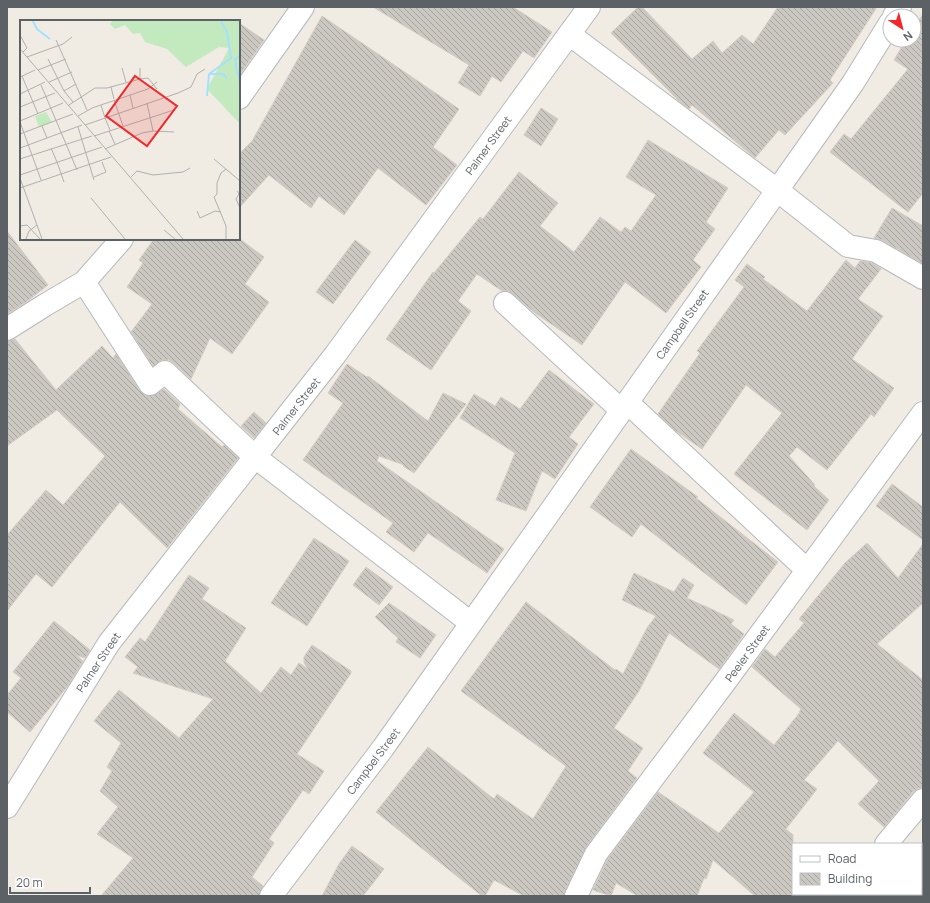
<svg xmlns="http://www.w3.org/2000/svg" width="930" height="903" viewBox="0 0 930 903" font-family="Manrope,sans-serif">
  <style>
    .building { fill: url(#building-back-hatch); stroke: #d5cdc2 }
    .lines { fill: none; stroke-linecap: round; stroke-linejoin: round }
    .minor-casing { stroke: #b5b8bc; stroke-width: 24 }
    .minor { stroke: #fff; stroke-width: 22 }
    .labels { text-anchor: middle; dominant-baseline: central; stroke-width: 3.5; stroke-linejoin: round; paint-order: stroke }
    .street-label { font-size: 11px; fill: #5c6166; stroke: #fff }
    .inset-river { fill: none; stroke: #a5e1ff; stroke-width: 2 }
    .inset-road { fill: none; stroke: #b1b0ae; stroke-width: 1 }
    .view { fill: #f4262a; fill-opacity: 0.15; stroke: #f4262a; stroke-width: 2 }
    .inset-edge { fill: none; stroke: #5c6166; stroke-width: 2 }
  </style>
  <defs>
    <pattern id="building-back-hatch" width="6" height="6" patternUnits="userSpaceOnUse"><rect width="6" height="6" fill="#cbc7c1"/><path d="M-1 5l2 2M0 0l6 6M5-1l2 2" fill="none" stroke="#a8a5a1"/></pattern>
  </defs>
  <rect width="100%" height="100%" fill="#f0ece4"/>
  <!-- building -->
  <path class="building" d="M373 7H513L552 32 534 58 523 51 501 82 492 76 480 96 458 83 469 65Z
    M638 7H642L692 59 713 41 722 53 742 35 753 44 778 7H877L830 80 833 83 785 135 779 130 755 158 692 105 689 109 678 100 611 33Z
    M923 14V193L908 212 830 152 844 134 851 139 908 69 894 60 906 40H914V28Z
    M322 16 459 109 433 147 457 165 426 205 378 168 344 215 319 196 311 208 269 175 239 208V154L252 141Z
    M239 23 264 40 239 76Z
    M541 108 558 119 541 146 524 135Z
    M648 140 728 188 706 222 715 229 693 260 701 267 666 313 625 282 582 345 535 313 513 294 508 291H502L477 274 458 301 471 311 431 370 386 339 433 272 434 273 480 217 483 219 519 172 558 203 540 226 574 252 600 217 621 232 625 227 631 231 656 195 626 177Z
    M892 208 923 226V264L882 240 874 238Z
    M7 231 48 285 26 302 7 314Z
    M154 239H240L264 257 245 284 269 302 232 354 210 338 191 379 174 363 169 360H162L153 366 131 332 152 304 127 287 143 263 139 260Z
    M355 240 371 252 333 304 316 292Z
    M846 260 855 268 860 261 872 263 881 269 858 299 883 316 852 359 894 388 874 417 871 414 827 470 797 447 789 456 815 485 814 486 829 500 807 530 734 474 782 413 746 385 702 449 676 431 658 414 700 353 697 351 744 287 735 280 747 264 765 277 763 279 807 311Z
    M15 339 56 390 102 346 113 358 116 354 140 391 144 395 152 396 164 389 180 404 178 409 222 447 224 445 238 458 167 548 120 502 52 587 36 574 7 611V535L46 490 63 505 105 456 57 410 7 446V341Z
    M347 364 367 377 368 376 428 421 443 393 466 404 414 473 403 466 404 465 379 456 377 461 504 549 487 573 428 533 414 552 386 532 393 523 303 460 343 403 328 393Z
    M549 370 594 404 569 437 578 444 555 479 542 471 526 511 496 500 515 453 460 418 474 394 495 406 501 397 520 409Z
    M254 412 266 423 254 438 241 426Z
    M631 449 698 497 696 498 778 562 746 605 641 524 632 537 590 507Z
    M892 484 923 507V540L876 506Z
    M314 538 349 561 307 626 271 603Z
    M867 543 898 578 923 544V603L877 644 923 680V788H918L913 792 884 827 858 804 879 781 838 741 804 780 817 789 786 829 793 835V896H755L713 860 706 879 704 878 697 896H638L616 883 611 896 593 890 607 860 658 792 719 833 754 792 703 753 734 713 774 745 800 712H799L801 709 752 667 765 649 775 657 804 623 799 619 845 563Z
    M366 567 393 587 379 605 353 585Z
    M634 573 674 592 683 578 694 585 687 598 704 606H705L734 620 731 624 744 634 719 669 669 633 639 691 614 728 643 748 628 771 637 778 586 847 565 891 564 896H524L494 880 485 896H482L376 812 428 747 494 799 497 794 533 819 566 766 461 691 526 602 615 670 616 669 623 674 647 628 656 616 622 600Z
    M189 575 209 588 202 599 246 628 225 661 261 693 281 667 291 675 299 663 308 669 304 663V657L312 645 351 671V673L297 754 324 771 309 794 303 790 269 839 274 843 252 877 263 886 259 896H101L133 858 97 834 118 807 100 791 112 771 107 767 121 743 94 721 119 690 179 738 213 699 133 673 138 667 125 657 140 638 145 642Z
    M389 603 436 635 420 658 396 642 398 638 375 617Z
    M54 621 90 650 85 658 76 655 83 661 67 687 30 732 7 712V695L21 678 13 672Z
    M352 846 384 869 363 896H322L339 864Z"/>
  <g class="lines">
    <!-- minor casing -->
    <g class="minor-casing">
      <path id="minor" d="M894 16 900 7
        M569 34 777 190 848 246 876 251 923 278
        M239 98 303 7
        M84 282 150 384 165 372 255 457 471 623
        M505 303 621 410
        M7 329 45 305 84 282 122 239
        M627 402 807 570
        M7 807 109 643 335 355 589 7
        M886 844 923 800
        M271 896 383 748 853 83 890 23
        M576 896 596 854 725 682 923 413
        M843 896 845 894"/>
    </g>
    <!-- minor -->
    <use href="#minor" class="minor"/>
  </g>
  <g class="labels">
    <!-- street labels -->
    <g class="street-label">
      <text transform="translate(488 145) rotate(-54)">Palmer Street</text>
      <text transform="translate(682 324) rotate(-55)">Campbell Street</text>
      <text transform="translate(296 406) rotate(-52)">Palmer Street</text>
      <text transform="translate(747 653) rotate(-54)">Peeler Street</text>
      <text transform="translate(98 662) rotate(-56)">Palmer Street</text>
      <text transform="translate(373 761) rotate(-53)">Campbel Street</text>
    </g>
  </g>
  <!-- overview -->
  <g transform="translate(20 20)">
    <rect width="220" height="220" fill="#f0ece4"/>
    <path d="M92 1H220V104L187 69 209 28 199 27 166 47 147 29 125 22 120 13 113 14 105 5 95 9 90 4Z" fill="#c3e9bf"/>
    <path d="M26 92 32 102 19 107 15 96Z" fill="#c3e9bf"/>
    <path class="inset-river" d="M13 1 17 9 30 19M220 35 215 40 220 63M190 54H203L207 58M187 76 189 54 211 38 207 12 201 1"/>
    <path class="inset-road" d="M0 15 7 28 3 32M36 20 67 90M0 29 163 219M7 37 43 24 52 17M28 39 44 71 53 82M102 48 106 62M18 50 46 39M2 56 18 94M0 57 15 50M120 59 128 58 137 69M29 62 52 52M21 65 57 150M91 67 94 79M44 71 56 64M0 74 25 62M110 75 113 88M94 80 103 106M127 83 133 111M49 85 75 68H87L120 59V48M81 85 85 98M0 87 35 73M58 96 72 88 128 69 137 62M85 98 90 110M0 101 43 83M0 102 21 160M65 105 158 73 171 67 177 54 185 49M22 106 27 118M58 107 74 160M89 111 95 124M0 114 53 94M74 116 154 90M0 128 62 105M31 128 37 142M85 129 122 113 133 111 154 112M0 139 72 116M194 139 220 161M37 142 44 162M0 155 82 127M74 157 86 152 82 142M111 157 117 151 133 155 163 152 170 148M0 158 22 219M0 168 91 137M217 171 219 174 216 179 220 188M71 178 105 219M177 191 180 198 195 191 201 192M0 206 7 205 20 219M144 210 155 219M6 219 9 211 17 205M206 219V206L194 177 197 174V163L201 153 206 149"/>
    <path class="view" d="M115 56 157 86 127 126 86 96Z"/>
    <rect width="220" height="220" class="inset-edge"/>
  </g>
  <!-- border -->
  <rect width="930" height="903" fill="none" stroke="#5c6166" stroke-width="16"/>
  <!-- legend -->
  <rect x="792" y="843" width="130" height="52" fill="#ffffff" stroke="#bec0c2"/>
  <rect x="800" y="856" width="20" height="6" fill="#ffffff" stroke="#bec0c2"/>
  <text x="828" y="863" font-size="12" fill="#5c6166">Road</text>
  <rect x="800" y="873" width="20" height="12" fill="url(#building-back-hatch)" stroke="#bec0c2"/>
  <text x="828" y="883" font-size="12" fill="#5c6166">Building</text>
  <!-- north arrow -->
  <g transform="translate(902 28) rotate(144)"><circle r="19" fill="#ffffff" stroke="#bec0c2"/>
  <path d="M0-3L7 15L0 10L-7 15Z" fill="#f4262a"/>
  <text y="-6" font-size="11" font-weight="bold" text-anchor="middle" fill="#5c6166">N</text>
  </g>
  <!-- scale -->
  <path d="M10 887v6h80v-6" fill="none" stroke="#5c6166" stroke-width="2"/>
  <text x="16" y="887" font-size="12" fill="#5c6166" stroke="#ffffff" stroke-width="3" paint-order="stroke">20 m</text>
</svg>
